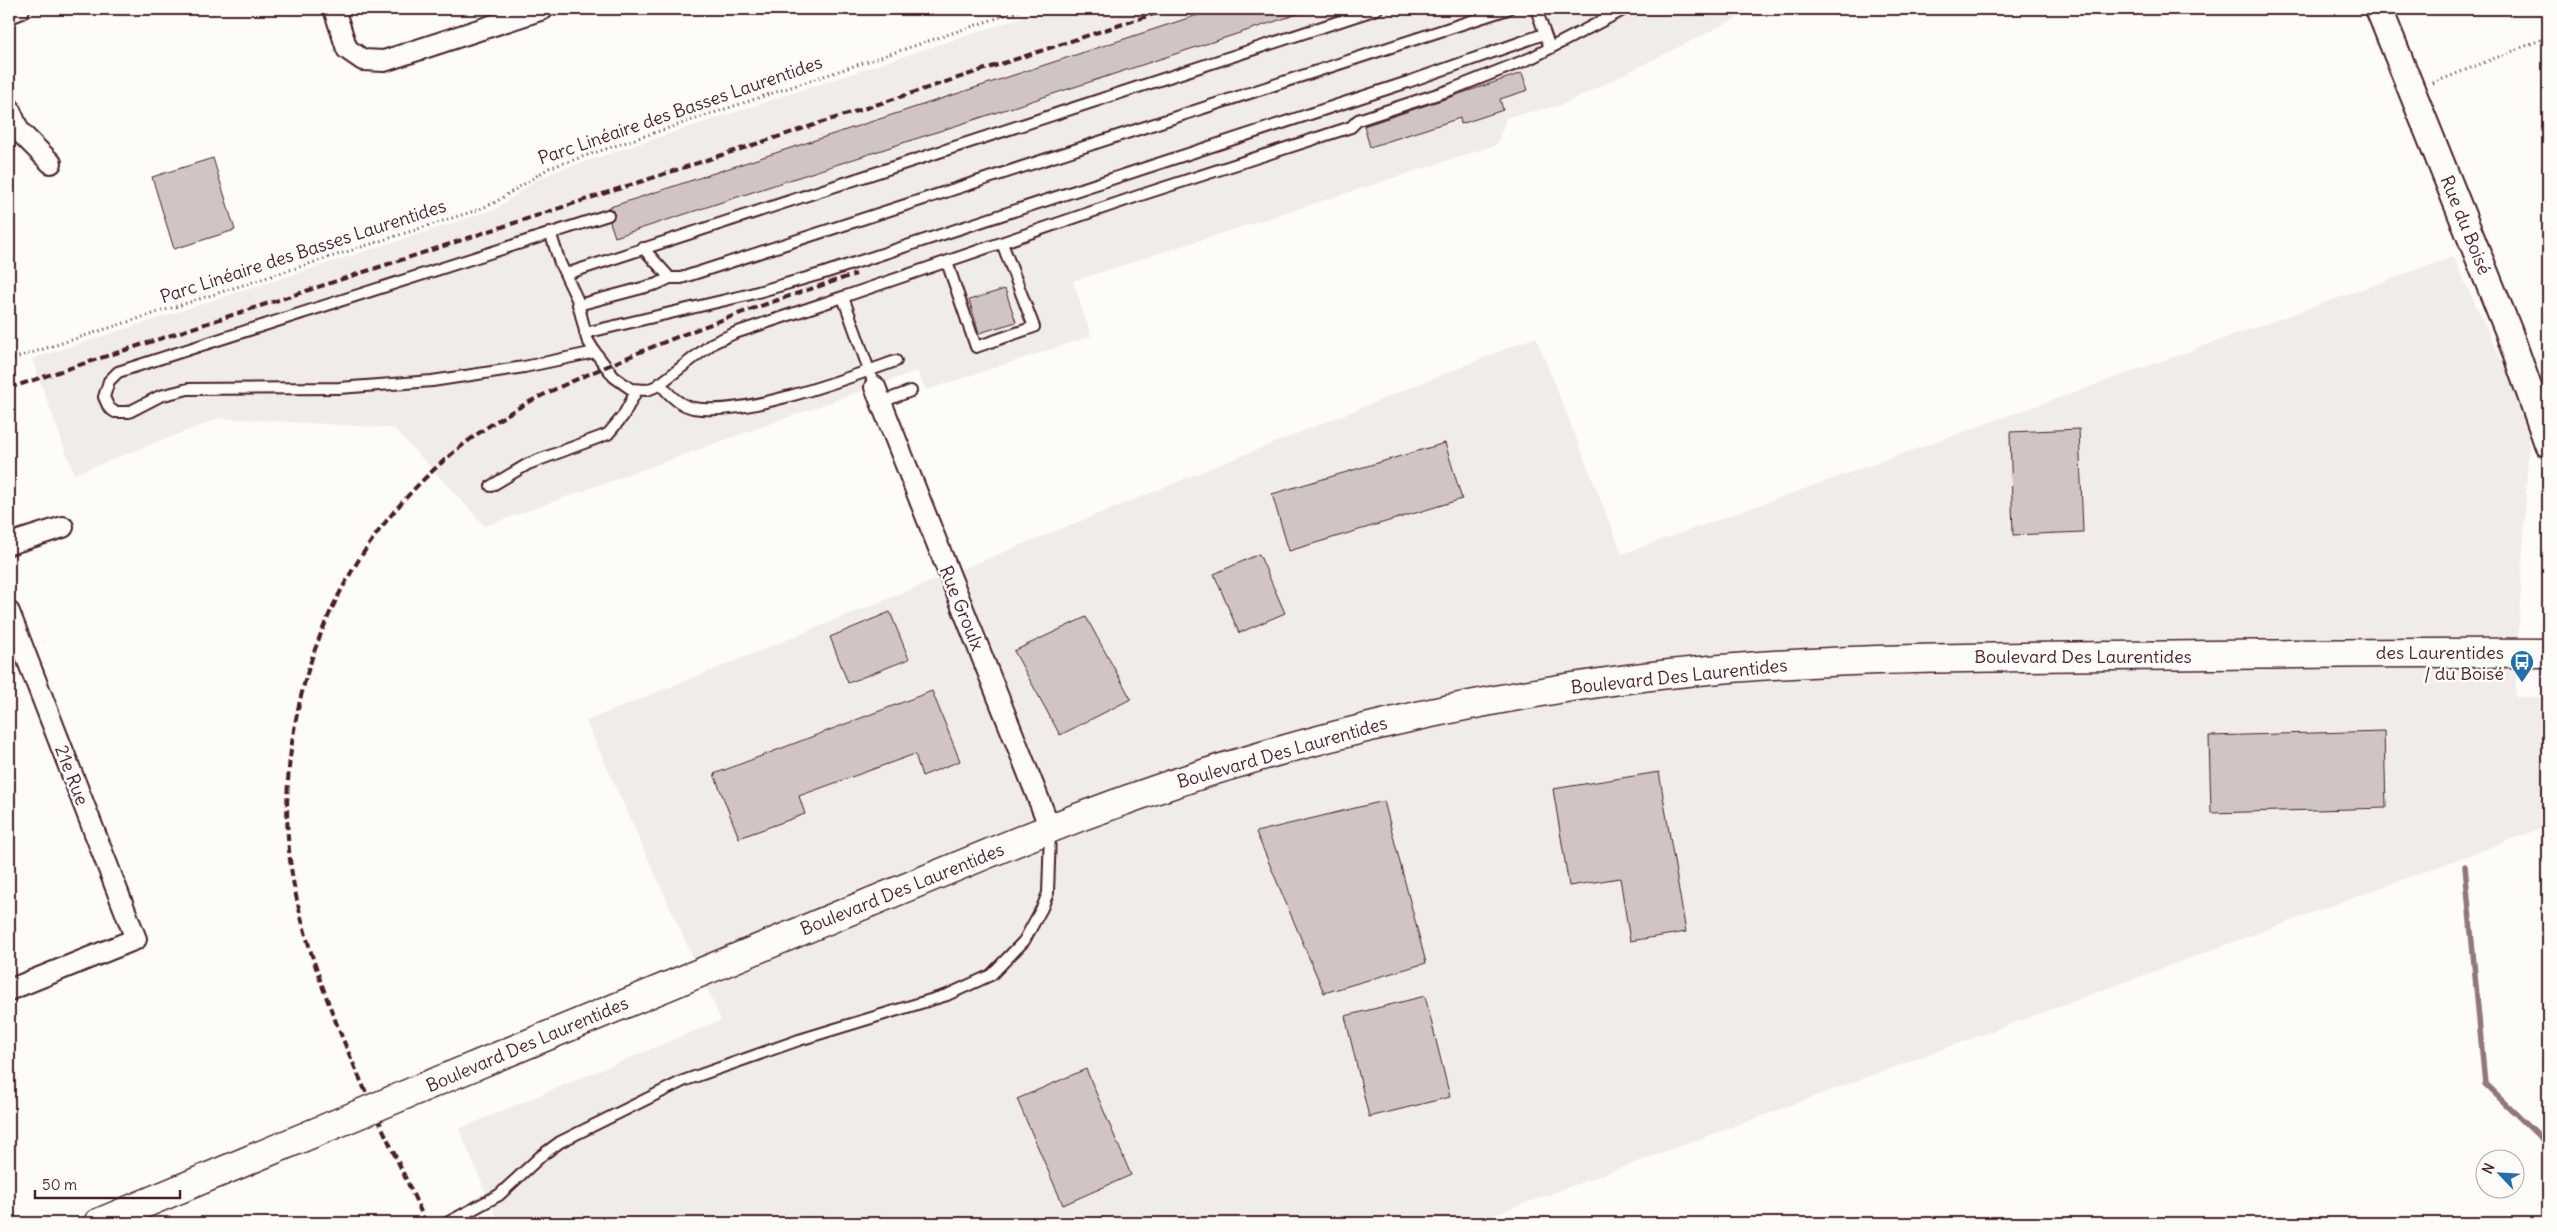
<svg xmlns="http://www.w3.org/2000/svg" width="2557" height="1232" viewBox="0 0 2557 1232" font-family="Delius,sans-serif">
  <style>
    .built { fill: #f0ece8 }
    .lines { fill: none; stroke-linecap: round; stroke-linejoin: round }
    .stream { stroke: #91777b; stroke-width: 5.5 }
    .building { fill: #d0c5c4; stroke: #4a1f2b }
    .service-casing { stroke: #4a1f2b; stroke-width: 14 }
    .minor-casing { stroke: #4a1f2b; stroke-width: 24 }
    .tertiary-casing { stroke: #4a1f2b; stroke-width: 30 }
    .primary-casing { stroke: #4a1f2b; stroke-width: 31 }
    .path { stroke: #4a1f2b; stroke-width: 3; stroke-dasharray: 1 4; stroke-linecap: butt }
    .service { stroke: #fdfcf7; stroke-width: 10 }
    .minor { stroke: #fdfcf7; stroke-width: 20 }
    .tertiary { stroke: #fdfcf7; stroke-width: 26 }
    .primary { stroke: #fdfcf7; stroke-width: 28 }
    .rail { stroke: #4a1f2b; stroke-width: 4; stroke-dasharray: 8 4; stroke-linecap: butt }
    .primary-bridge-casing { stroke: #4a1f2b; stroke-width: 31; stroke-linecap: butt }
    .primary-bridge { stroke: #fdfcf7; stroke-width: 28 }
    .labels { text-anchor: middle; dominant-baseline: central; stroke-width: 5; stroke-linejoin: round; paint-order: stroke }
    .street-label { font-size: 18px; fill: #4a1f2b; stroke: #fdfcf7 }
    .poi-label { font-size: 18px; fill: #4a1f2b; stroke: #fdfcf7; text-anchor: end }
  </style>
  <rect width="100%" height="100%" fill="#fdfcf7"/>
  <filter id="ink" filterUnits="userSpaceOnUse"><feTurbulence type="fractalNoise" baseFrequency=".02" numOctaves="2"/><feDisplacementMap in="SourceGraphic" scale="10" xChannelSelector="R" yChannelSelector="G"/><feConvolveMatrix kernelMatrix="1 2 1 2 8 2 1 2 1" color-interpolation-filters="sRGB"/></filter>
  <g filter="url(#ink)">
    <!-- built -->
    <path class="built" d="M1047 9H1755L1562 105 1507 117 1496 145 1073 281 1091 336 926 390 917 371 485 526 394 428 220 418 74 474 32 359 496 209 535 181 554 172Z
      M2453 257 2530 421 2515 697H2548V826L1471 1223H499L459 1129 721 1020 586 721 1536 337 1622 554Z"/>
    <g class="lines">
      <!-- stream -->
      <path class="stream" d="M2465 866 2485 1084 2548 1145"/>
    </g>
    <!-- building -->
    <path class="building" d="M1216 9H1303L1304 12 615 237 610 222 613 219 615 213 612 210 607 208Z
      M1522 73 1528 90 1500 99 1503 110 1461 124 1460 118 1370 147 1364 126Z
      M213 158 235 230 174 249 152 177Z
      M1005 289 1016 322 979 333 969 300Z
      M2079 429 2083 532 2013 535 2010 432Z
      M1445 443 1462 499 1289 551 1272 494Z
      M1259 554 1285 613 1239 633 1214 574Z
      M890 612 909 659 848 683 830 637Z
      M1086 617 1131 699 1060 735 1014 651Z
      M932 691 960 761 922 776 915 754 799 796 805 814 739 838 714 774Z
      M2384 731 2386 808 2211 813 2209 736Z
      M1659 772 1686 932 1630 941 1620 878 1569 886 1553 789Z
      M1384 801 1426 963 1324 993 1256 832Z
      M1425 996 1450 1097 1369 1117 1345 1016Z
      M1086 1069 1131 1175 1063 1205 1017 1099Z"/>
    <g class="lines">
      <!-- service casing -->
      <g class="service-casing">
        <path id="service" d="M1536 9 1550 48
          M550 232 560 263 577 299 587 339 595 352 614 377 631 389 647 390 657 386 713 343 735 333 843 297
          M643 248 670 278H681L1508 9
          M947 262 976 347 1034 327 1002 243
          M566 274 1377 9
          M578 305 657 284 670 278
          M585 333 747 295 824 273 1408 82 1544 34
          M595 352 524 367 432 381 339 388 188 389 160 396 129 412H115L109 408 104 397 109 381 118 372 608 215
          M660 383C668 394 679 405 693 408 745 417 845 379 896 361
          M875 387 843 297 1141 195 1351 127 1358 120 1450 90 1531 58 1625 9
          M881 402 911 391
          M491 486 528 464 608 434 623 416 637 390
          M447 1223 499 1195 541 1156 560 1142 683 1081 799 1040 947 995 991 975 1024 941 1042 908 1048 893 1050 832"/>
      </g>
      <!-- minor casing -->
      <g class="minor-casing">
        <path id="minor" d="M334 9 347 49 363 60 384 61 543 9
          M9 13 19 9
          M9 108 19 131 51 163
          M875 387 1050 828
          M9 544 63 527
          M9 612 136 939 9 990"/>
      </g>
      <!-- tertiary casing -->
      <g class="tertiary-casing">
        <path id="tertiary" d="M2379 9 2508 330 2548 444"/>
      </g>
      <!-- primary casing -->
      <g class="primary-casing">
        <path id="primary" d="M431 1084 1021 840C1210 763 1405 710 1606 682 1774 658 1943 658 2112 656 2257 655 2403 652 2548 653
          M98 1223 333 1125"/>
      </g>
      <!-- path -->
      <path class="path" d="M2433 83 2548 37
        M9 360 477 210 494 203 549 168 1024 9"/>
      <!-- service -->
      <use href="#service" class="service"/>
      <!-- minor -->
      <use href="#minor" class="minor"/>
      <!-- tertiary -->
      <use href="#tertiary" class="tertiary"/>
      <!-- primary -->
      <use href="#primary" class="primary"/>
      <!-- rail -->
      <path class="rail" d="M9 388 1169 9
        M426 1223C378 1115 317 1002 294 886 281 816 287 742 307 674 338 568 409 475 503 417 540 394 580 378 619 361 697 327 776 300 856 274"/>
      <!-- primary-bridge casing -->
      <g class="primary-bridge-casing">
        <path id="primary-bridge" d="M333 1125 431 1084"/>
      </g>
      <!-- primary-bridge -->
      <use href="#primary-bridge" class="primary-bridge"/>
    </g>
  </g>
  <!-- icons -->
  <defs>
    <g id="bus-pin" transform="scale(1.25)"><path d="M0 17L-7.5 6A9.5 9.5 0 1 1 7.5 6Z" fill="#1f6fb2" stroke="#fdfcf7"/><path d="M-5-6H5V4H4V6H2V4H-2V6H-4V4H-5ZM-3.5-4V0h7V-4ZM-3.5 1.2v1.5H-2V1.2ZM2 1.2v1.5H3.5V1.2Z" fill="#fff"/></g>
  </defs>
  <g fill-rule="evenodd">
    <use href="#bus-pin" x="2522" y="662"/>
  </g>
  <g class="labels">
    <!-- street labels -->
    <g class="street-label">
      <text transform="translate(680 110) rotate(-19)">Parc Linéaire des Basses Laurentides</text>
      <text transform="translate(2466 225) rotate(68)">Rue du Boisé</text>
      <text transform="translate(303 251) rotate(-18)">Parc Linéaire des Basses Laurentides</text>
      <text transform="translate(962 608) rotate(68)">Rue Groulx</text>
      <text x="2083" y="656">Boulevard Des Laurentides</text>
      <text transform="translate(1679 676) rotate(-6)">Boulevard Des Laurentides</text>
      <text transform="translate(1282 752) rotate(-16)">Boulevard Des Laurentides</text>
      <text transform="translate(72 775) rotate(69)">21e Rue</text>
      <text transform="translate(902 889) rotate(-22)">Boulevard Des Laurentides</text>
      <text transform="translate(527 1044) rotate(-23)">Boulevard Des Laurentides</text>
    </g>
    <!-- poi labels -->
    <g class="poi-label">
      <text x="2504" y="652">des Laurentides<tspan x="2504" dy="21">/ du Boisé</tspan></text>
    </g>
  </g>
  <!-- margin -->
  <rect width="2557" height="1232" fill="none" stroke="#fdfcf7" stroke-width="30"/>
  <rect x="15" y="15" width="2527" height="1202" fill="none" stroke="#4a1f2b" stroke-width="2" filter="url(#ink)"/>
  <!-- north arrow -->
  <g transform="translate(2500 1174) rotate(295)"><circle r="24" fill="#fdfcf7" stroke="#b5a4a5"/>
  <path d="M0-4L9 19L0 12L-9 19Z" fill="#1f6fb2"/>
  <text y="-8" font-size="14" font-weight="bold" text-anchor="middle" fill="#4a1f2b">N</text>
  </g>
  <!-- scale -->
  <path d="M35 1190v8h145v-8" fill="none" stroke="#4a1f2b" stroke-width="2.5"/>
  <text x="42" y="1190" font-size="15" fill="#4a1f2b" stroke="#fdfcf7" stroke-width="4" paint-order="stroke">50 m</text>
</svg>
